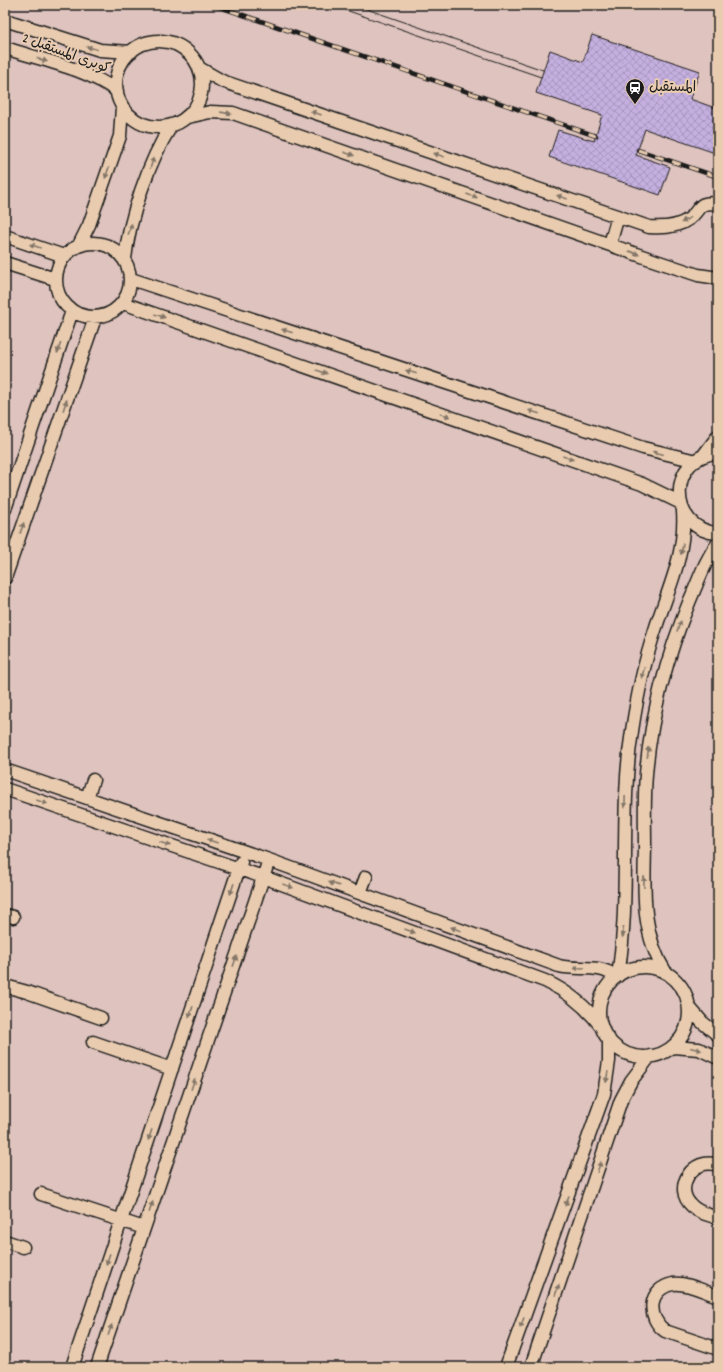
<svg xmlns="http://www.w3.org/2000/svg" width="723" height="1372" viewBox="0 0 723 1372" font-family="Dekko,'Playpen Sans Arabic',sans-serif">
  <style>
    .building { fill: url(#building-cross-hatch); stroke: #1c1c1c }
    .lines { fill: none; stroke-linecap: round; stroke-linejoin: round }
    .minor-casing { stroke: #1c1c1c; stroke-width: 15 }
    .minor { stroke: #e9ccb0; stroke-width: 12 }
    .tram { stroke: #1c1c1c; stroke-width: 1 }
    .rail-casing { stroke: #1c1c1c; stroke-width: 4.5 }
    .rail { stroke: #e9ccb0; stroke-width: 3; stroke-dasharray: 9; stroke-linecap: butt }
    .oneway { fill: #827466 }
    .labels { text-anchor: middle; dominant-baseline: central; stroke-width: 4; stroke-linejoin: round; paint-order: stroke }
    .street-label { font-size: 14px; fill: #1c1c1c; stroke: #e9ccb0 }
    .poi-label { font-size: 14px; fill: #1c1c1c; stroke: #e9ccb0; text-anchor: start }
  </style>
  <defs>
    <pattern id="building-cross-hatch" width="8" height="8" patternUnits="userSpaceOnUse"><rect width="8" height="8" fill="#c4afdf"/><path d="M0 0l8 8M0 8l8-8" fill="none" stroke="#a896bf"/></pattern>
  </defs>
  <rect width="100%" height="100%" fill="#dec3be"/>
  <filter id="ink" filterUnits="userSpaceOnUse"><feTurbulence type="fractalNoise" baseFrequency=".025" numOctaves="2"/><feDisplacementMap in="SourceGraphic" scale="8" xChannelSelector="R" yChannelSelector="G"/><feConvolveMatrix kernelMatrix="1 2 1 2 8 2 1 2 1" color-interpolation-filters="sRGB"/></filter>
  <g filter="url(#ink)">
    <!-- building -->
    <path class="building" d="M592 35 700 71 690 99 718 109V154L645 129 636 155 670 167 660 195 549 157 558 130 594 141 602 115 536 93 550 50 583 62Z"/>
    <g class="lines">
      <!-- minor casing -->
      <g class="minor-casing">
        <path id="minor" d="M5 20 100 50 131 52
          M116 84a43 43 0 1 1 86 0a43 43 0 1 1-86 0Z
          M5 48C42 60 85 68 117 91
          M199 68 222 81 649 227C662 228 678 227 689 219 700 211 697 200 718 204
          M188 117 210 112 233 113 656 261 698 275 718 278
          M5 236 64 256
          M56 280a37 37 0 1 1 74 0a37 37 0 1 1-74 0Z
          M610 244 618 216
          M79 245 89 225 120 136 122 107
          M125 259C129 218 149 161 171 126
          M5 263 55 279
          M131 279 643 448 696 461
          M123 303 642 484 681 503
          M718 453C667 455 667 530 718 533
          M703 456 718 436
          M5 509 72 311
          M5 578 95 318
          M5 770 269 860 559 966C579 971 599 963 616 977
          M5 789 263 877 545 981C569 992 588 1008 603 1029
          M87 798 93 780
          M360 893 366 877
          M5 915 13 917
          M599 1012a45 45 0 1 1 90 0a45 45 0 1 1-90 0Z
          M666 973C641 934 644 891 645 847 645 823 644 799 646 774 651 714 667 656 690 600 699 580 705 560 718 543
          M618 976C631 894 619 812 632 731 637 697 644 663 655 630 668 589 686 555 683 511
          M5 986 27 992 101 1018
          M689 1007 702 1022 718 1035
          M93 1042 172 1069
          M673 1047 699 1049 718 1058
          M718 1165C693 1156 672 1188 692 1206 699 1213 709 1215 718 1218
          M41 1194 144 1228
          M5 1241 23 1247
          M718 1296C705 1292 687 1282 673 1284 647 1289 647 1318 665 1331L718 1349
          M72 1367 241 862
          M97 1367 269 860
          M506 1367 604 1094 609 1061V1039
          M531 1367 621 1100 631 1081 650 1056"/>
      </g>
      <!-- minor -->
      <use href="#minor" class="minor"/>
      <!-- tram -->
      <path class="tram" d="M331 5 541 77
        M355 5 543 70"/>
      <!-- rail casing -->
      <g class="rail-casing">
        <path id="rail" d="M214 5 596 136
          M638 150 718 177"/>
      </g>
      <!-- rail -->
      <use href="#rail" class="rail"/>
    </g>
    <!-- one-way arrows -->
    <defs><path id="oneway-solid" d="M-6-.8H1V-3.2L6.5 0L1 3.2V.8H-6Z"/></defs>
    <g class="oneway">
      <use href="#oneway-solid" transform="translate(92 48) rotate(-164)"/>
      <use href="#oneway-solid" transform="translate(42 60) rotate(18)"/>
      <use href="#oneway-solid" transform="translate(226 113) rotate(8)"/>
      <use href="#oneway-solid" transform="translate(316 113) rotate(-161)"/>
      <use href="#oneway-solid" transform="translate(349 154) rotate(19)"/>
      <use href="#oneway-solid" transform="translate(439 155) rotate(-161)"/>
      <use href="#oneway-solid" transform="translate(152 163) rotate(-71)"/>
      <use href="#oneway-solid" transform="translate(107 173) rotate(109)"/>
      <use href="#oneway-solid" transform="translate(472 196) rotate(19)"/>
      <use href="#oneway-solid" transform="translate(562 197) rotate(-161)"/>
      <use href="#oneway-solid" transform="translate(686 220) rotate(150)"/>
      <use href="#oneway-solid" transform="translate(130 229) rotate(-72)"/>
      <use href="#oneway-solid" transform="translate(35 246) rotate(-161)"/>
      <use href="#oneway-solid" transform="translate(634 253) rotate(21)"/>
      <use href="#oneway-solid" transform="translate(160 316) rotate(19)"/>
      <use href="#oneway-solid" transform="translate(287 331) rotate(-162)"/>
      <use href="#oneway-solid" transform="translate(59 348) rotate(109)"/>
      <use href="#oneway-solid" transform="translate(322 372) rotate(19)"/>
      <use href="#oneway-solid" transform="translate(411 372) rotate(-162)"/>
      <use href="#oneway-solid" transform="translate(65 405) rotate(-71)"/>
      <use href="#oneway-solid" transform="translate(534 412) rotate(-162)"/>
      <use href="#oneway-solid" transform="translate(445 415) rotate(19)"/>
      <use href="#oneway-solid" transform="translate(658 453) rotate(-165)"/>
      <use href="#oneway-solid" transform="translate(568 458) rotate(19)"/>
      <use href="#oneway-solid" transform="translate(22 528) rotate(-71)"/>
      <use href="#oneway-solid" transform="translate(682 549) rotate(101)"/>
      <use href="#oneway-solid" transform="translate(679 626) rotate(-69)"/>
      <use href="#oneway-solid" transform="translate(643 673) rotate(104)"/>
      <use href="#oneway-solid" transform="translate(648 752) rotate(-83)"/>
      <use href="#oneway-solid" transform="translate(42 802) rotate(19)"/>
      <use href="#oneway-solid" transform="translate(625 802) rotate(92)"/>
      <use href="#oneway-solid" transform="translate(212 841) rotate(-161)"/>
      <use href="#oneway-solid" transform="translate(165 844) rotate(19)"/>
      <use href="#oneway-solid" transform="translate(644 882) rotate(-89)"/>
      <use href="#oneway-solid" transform="translate(334 884) rotate(-160)"/>
      <use href="#oneway-solid" transform="translate(288 886) rotate(20)"/>
      <use href="#oneway-solid" transform="translate(232 889) rotate(109)"/>
      <use href="#oneway-solid" transform="translate(456 929) rotate(-160)"/>
      <use href="#oneway-solid" transform="translate(410 931) rotate(20)"/>
      <use href="#oneway-solid" transform="translate(623 932) rotate(95)"/>
      <use href="#oneway-solid" transform="translate(235 961) rotate(-71)"/>
      <use href="#oneway-solid" transform="translate(579 968) rotate(178)"/>
      <use href="#oneway-solid" transform="translate(191 1012) rotate(109)"/>
      <use href="#oneway-solid" transform="translate(696 1049) rotate(15)"/>
      <use href="#oneway-solid" transform="translate(607 1077) rotate(99)"/>
      <use href="#oneway-solid" transform="translate(193 1084) rotate(-71)"/>
      <use href="#oneway-solid" transform="translate(150 1135) rotate(109)"/>
      <use href="#oneway-solid" transform="translate(599 1167) rotate(-71)"/>
      <use href="#oneway-solid" transform="translate(567 1201) rotate(110)"/>
      <use href="#oneway-solid" transform="translate(151 1207) rotate(-71)"/>
      <use href="#oneway-solid" transform="translate(108 1259) rotate(109)"/>
      <use href="#oneway-solid" transform="translate(557 1290) rotate(-71)"/>
      <use href="#oneway-solid" transform="translate(522 1323) rotate(110)"/>
      <use href="#oneway-solid" transform="translate(110 1330) rotate(-71)"/>
    </g>
  </g>
  <!-- icons -->
  <defs>
    <g id="station-pin" transform="scale(1)"><path d="M0 17L-7.5 6A9.5 9.5 0 1 1 7.5 6Z" fill="#1c1c1c" stroke="#e9ccb0"/><path d="M-3-6H3Q5-6 5-4V2Q5 4 3 4L4.5 6H3L1.5 4h-3L-3 6H-4.5L-3 4Q-5 4-5 2V-4Q-5-6-3-6ZM-3.5-4v3h7v-3ZM-3.5 1v1.5H-2V1ZM2 1v1.5H3.5V1Z" fill="#fff"/></g>
  </defs>
  <g fill-rule="evenodd">
    <use href="#station-pin" x="635" y="88"/>
  </g>
  <g class="labels">
    <!-- street labels -->
    <g class="street-label">
      <text transform="translate(66 54) rotate(20)">كوبرى المستقبل 2</text>
    </g>
    <!-- poi labels -->
    <g class="poi-label">
      <text x="649" y="88">المستقبل</text>
    </g>
  </g>
  <!-- margin -->
  <rect width="723" height="1372" fill="none" stroke="#e9ccb0" stroke-width="20"/>
  <rect x="10" y="10" width="703" height="1352" fill="none" stroke="#1c1c1c" stroke-width="1.5" filter="url(#ink)"/>
</svg>
